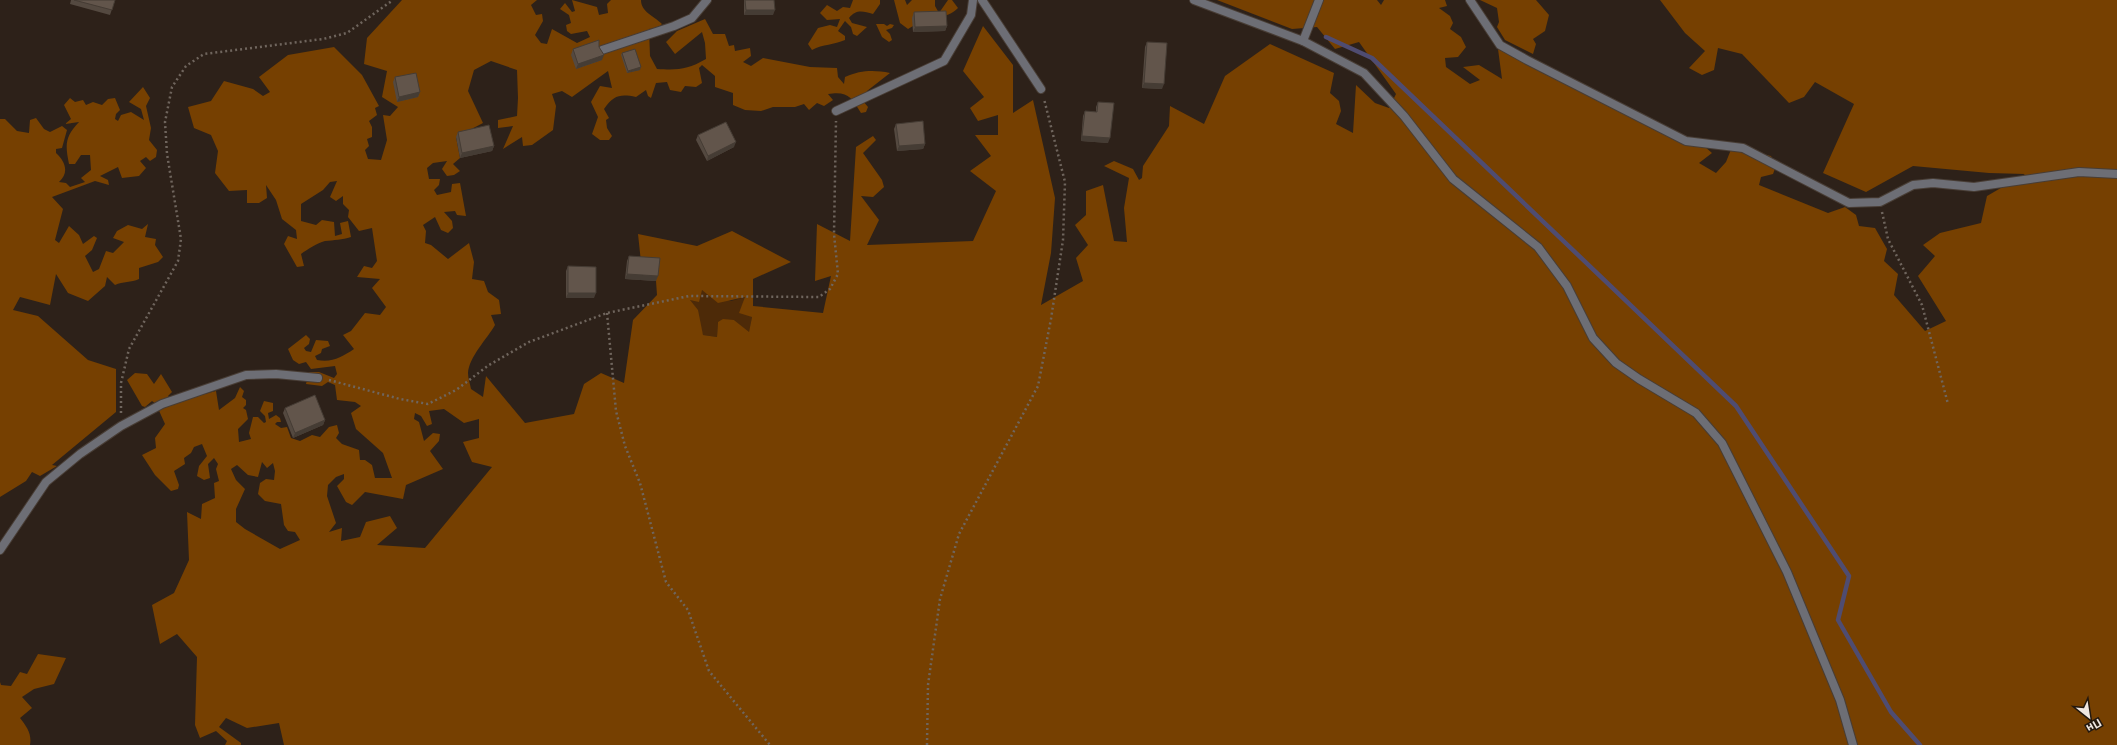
<svg xmlns="http://www.w3.org/2000/svg" width="2117" height="745" viewBox="0 0 2117 745" font-family="'Noto Sans',sans-serif">
  <style>
    .green { fill: #4d2a08 }
    .forest { fill: #764001; fill-rule: evenodd }
    .lines { fill: none; stroke-linecap: round; stroke-linejoin: round }
    .stream { stroke: #4f4c71; stroke-width: 4.5 }
    .lane-casing { stroke: #483d35; stroke-width: 10 }
    .street-casing { stroke: #483d35; stroke-width: 10 }
    .path { stroke: #6f655d; stroke-width: 2.5; stroke-dasharray: 2 3; stroke-linecap: butt }
    .lane { stroke: #6d6e75; stroke-width: 8 }
    .street { stroke: #6d6e75; stroke-width: 8 }
    .wall { fill: #544940 }
    .shaded-wall { fill: #453c34 }
    .building { fill: #62554b; stroke: #453c34 }
  </style>
  <rect width="100%" height="100%" fill="#2d2119"/>
  <!-- green -->
  <path class="green" d="M702 290 731 301 745 297 752 317 749 333 734 320 718 322 717 337 703 335 690 300Z"/>
  <!-- forest -->
  <path class="forest" d="M402 0H537L531 5 536 15 542 14 543 21 535 35 541 43 547 44 552 29 577 43 590 37 587 31 571 34 567 31 566 25 571 23 569 15 560 9 565 3 572 12 575 11 572 0 597 7 599 15 608 13 607 4 611 0H641C641 12 654 16 662 24L658 28 649 29 650 56 657 69C678 70 687 70 706 59L705 43 702 32 675 54 666 42 677 31 705 19 713 34H725L729 46 734 45 735 51 750 48 751 56 743 62 751 66 763 58 810 67 837 68 838 77 844 84 845 77C861 70 874 70 890 73L867 91 863 101 868 107 866 112 861 113C851 97 848 91 828 94L833 100 824 106 817 103 809 110 804 104 795 107H773L761 111 745 110 733 105V93L715 87V76L702 65 699 68 702 83 696 87 685 86 681 92 670 90 667 82 656 83 651 98 648 96 646 90 636 97C620 94 614 95 604 109L609 118 606 120 607 128 612 136 609 140H600L592 134 598 117 591 102 600 86 612 88 608 71 572 97 562 91 552 94 556 106 553 130 532 145 523 146 522 137 503 149 513 126 498 128V120L517 116 518 98 517 70 491 61 474 70 468 91 483 123 456 137 460 158 453 164 460 171 454 175 447 176 442 169 447 161 433 163 427 168 429 179H440L439 185 434 190 437 195 451 192 452 184 460 183 466 216 457 215 455 211 444 212 452 221 453 228 448 233 441 230 435 217 423 225 426 231 425 243 431 245 448 259 469 243 474 262 472 279 484 281 488 292 499 300 501 314 491 315 495 325C487 339 469 357 468 373 468 378 470 384 471 389L483 397 486 376 525 423 574 414 584 384 601 373 624 383 633 320 657 295 656 281 641 262 638 234 697 246 732 231 791 262 753 279V306L823 313 831 276 815 281 817 224 850 241 856 147 873 136 876 140 863 153 882 180 884 187 873 197 861 196 879 220 867 245 973 241 996 191 970 171 991 156 975 135H998V115L978 121 970 108 984 97 963 71 983 26 1013 65V113L1033 100 1055 198 1051 253 1041 305 1083 281 1076 258 1088 245 1075 225 1086 215V191L1103 185 1114 241 1127 242 1124 208 1129 178 1104 166 1114 161 1133 169 1139 180 1142 178 1143 166 1169 126 1170 106 1204 124 1225 76 1270 44 1334 73 1330 93 1339 101 1341 111 1336 124 1353 133 1356 85 1375 103 1389 108 1396 94 1359 42 1335 49 1317 27 1292 29 1217 0H1377L1381 5 1384 0H1445L1447 6 1439 8 1450 16 1453 23 1450 29 1461 37 1466 47 1458 57 1445 58 1446 67 1470 84 1480 80 1463 67 1479 65 1502 79 1498 49 1592 97 1704 146 1712 153 1699 163 1716 173 1726 162 1732 147 1771 156 1776 166 1773 174 1761 177 1759 185 1828 213 1845 207 1856 215 1859 226 1875 228 1887 249 1884 261 1898 274 1894 295 1925 331 1946 321 1918 276 1935 256 1923 245 1940 233 1981 223 1987 196 2025 174 1989 173 1913 166 1866 192 1823 173 1854 104 1815 82 1804 97 1789 103 1742 54 1718 48 1714 70 1702 75 1689 68 1705 51 1685 33 1660 0H2117V745H284L279 723 247 728 226 718 219 727 241 743V745H225L227 741 216 731 200 738 195 725 197 657 177 634 160 644 152 605 174 593 189 560 187 512 201 519 202 504 215 498 214 483 219 481 216 469 218 464 214 458 208 464 210 478 204 480 197 476 199 466 207 456 202 444 194 447 191 453 184 458 185 464 174 471 179 485 178 489 171 491 155 475 142 455 156 448 155 438 165 424 156 404 152 401 145 407 142 406 127 380 135 373 147 374 154 384 161 374 172 392 168 396 170 403 216 391 219 410 235 398 240 387 244 391 242 397 246 400V405L243 408 246 410 248 419 238 429 239 442 251 439 249 433 253 417H258L264 423 266 422 265 416 260 411 264 401 273 403V411L268 413 269 419 276 415 280 418 281 422H277L275 424 281 428 287 427 291 438 300 441 312 435 320 437 329 427 337 425 339 433 336 438 342 444 359 450 360 460H365L372 465 375 478H392L383 453 356 429 351 413 361 406 355 402 337 400 335 385 328 382 322 386 306 384 309 372H319L334 378 337 374 335 366 311 369 306 362 299 364 293 360 288 349 306 335 310 339 309 344 304 348 306 351 311 352 316 340 328 341 330 346 322 349 321 353 315 356 317 360C332 363 342 357 354 349L343 335 351 331 365 313 380 315 386 307 372 288 380 279 357 277 364 266 372 268 377 261 372 228 359 231 348 217 349 210 343 204V196L336 201 330 197 337 181 330 182 323 190 301 204V221L316 225 322 220 334 222 335 236 342 234 340 223 348 221 351 237C342 240 334 240 325 241 317 243 308 249 301 254L304 266 297 267 284 244 288 236 297 239 296 230 282 219 276 200 266 185 267 198 259 203H247V190L229 191 215 173 218 151 211 135 194 128 188 107 211 101 224 81 253 89 263 96 270 92 259 77 288 55 334 47 362 75 379 106 375 108 377 115 369 121 372 127V137L367 139 369 146 365 150 368 159 381 160 387 140 383 115 390 116 398 107 382 97 387 71 364 64 367 38ZM702 290 718 303 745 297 739 313 752 317 749 332 734 320 723 319 718 322 717 337 703 335 698 310 690 300 699 302ZM444 409 464 423 479 419V438L463 442 472 462 492 467 425 548 377 545 397 528 390 516 366 522 360 537 341 541 342 528 329 532 336 523 327 496 328 485 336 477 344 474V479L337 486 346 502 352 505 365 492 403 499 406 485 443 469 430 451 439 441 440 434 433 433 424 441 419 422 414 419 415 413 421 416 427 426 432 424 429 411ZM262 462 267 468 273 463 275 471 274 480 266 479 260 483 258 494 265 501 281 504 284 525 288 531 295 532 300 540 280 549 245 529 236 522V509L245 489 236 480 231 469 237 465 248 475 258 477Z
    M853 0H880V4L873 14C863 11 856 9 849 18L852 23 867 27 857 36 853 34 851 27 845 21 838 31 845 36V40C834 45 823 44 812 50L808 44 818 28 830 25 837 27 840 19 827 20 820 13 827 5 837 11 843 7 850 8Z
    M894 0H905L907 5 912 0H935V6L939 13 948 0H952L958 8C947 20 928 17 913 18V26L908 29 900 23Z
    M1480 0H1536L1549 15 1545 31 1533 39 1536 44 1533 54 1505 40 1497 27 1499 22 1497 8Z
    M876 24H884L887 26 890 24 894 25 892 28 886 30 890 34 892 40 889 42 882 37Z
    M143 87 150 98 146 106 151 128 149 140 157 150 156 157 150 161 146 157 140 161 146 168 139 176 122 178 118 167 100 176 108 180 109 185 95 181 52 197 63 209 55 240 59 243 69 226 79 235 83 244 94 236 97 238 92 250 85 256 93 272 99 269 106 251 113 253 124 242 113 238 117 231 128 225 142 229 148 224 145 237 156 239 155 245 163 257 158 262 139 268V279C131 283 123 281 115 285L107 277 105 286 88 301 68 293 56 274 50 305 20 297 13 310 38 316 88 360 116 369V412L52 465 57 466 40 476 32 472 26 481 0 497V119H5L17 131 29 133 30 120 36 118 44 129 50 132 62 126 67 130 62 148 56 149V153C66 162 69 173 59 182L66 183 70 187 85 182 81 178 91 170 90 155H81L75 164H69C65 144 65 137 79 122L65 124 71 119 64 105 70 98 75 102 83 100 86 105 93 102 102 105 108 99 115 98 120 110 116 114 115 119 118 121 121 115 131 112 144 120 141 109 129 102Z
    M38 654 66 658 54 684 34 689 22 697 32 708 20 718C27 727 32 734 30 745H0V682L1 685 11 686 20 672 27 674Z"/>
  <g class="lines">
    <!-- stream -->
    <path class="stream" d="M1326 37 1372 58 1736 406 1849 576 1838 620 1891 712 1920 745"/>
    <!-- lane casing -->
    <g class="lane-casing">
      <path id="lane" d="M982 0 1041 89
        M1470 0 1500 45 1527 60 1686 141 1743 148 1849 203 1880 202 1913 185 1933 183 1974 187 2079 172 2117 174
        M1303 41 1319 0
        M602 50 674 26 692 18 707 0
        M836 111 944 61 971 15 973 0
        M0 550 46 482 80 454 121 426 162 404 246 375 276 374 318 378"/>
    </g>
    <!-- street casing -->
    <g class="street-casing">
      <path id="street" d="M1194 0 1303 41 1364 73 1404 116 1453 179 1538 247 1567 286 1593 338 1616 363 1639 379 1696 413 1722 443 1787 572 1840 700 1853 745"/>
    </g>
    <!-- path -->
    <path class="path" d="M1882 212 1888 239 1922 305 1948 404
      M607 313 616 411 625 446 640 483 666 582 688 610 709 671 770 745
      M329 380 400 399 428 404 456 390 489 365 529 342 607 313 689 296 819 297 830 289 838 274 834 234 836 121
      M121 413V383L129 349 178 261 181 239 167 154 165 122 172 87 186 66 204 54 323 39 347 33 393 0
      M927 745 928 685 940 599 959 534 1038 386 1051 319 1063 240 1065 182 1044 99"/>
    <!-- lane -->
    <use href="#lane" class="lane"/>
    <!-- street -->
    <use href="#street" class="street"/>
  </g>
  <!-- wall -->
  <path class="wall" d="M71 0H115L110 15 70 4Z
    M744 0H774L773 15H744Z
    M914 12 947 26 945 31 913 32 912 18Z
    M1147 42 1162 89 1142 88 1145 47Z
    M599 47 602 60 576 69 571 55 573 49Z
    M622 53 640 70 627 73 621 55Z
    M395 77 420 92 418 97 397 102 393 82Z
    M1098 102 1108 143 1081 141 1083 116 1085 111 1096 112V107Z
    M896 124 925 144 923 149 897 151 894 129Z
    M458 132 494 146 492 151 460 158 456 137Z
    M698 135 734 147 707 161 696 140Z
    M629 256 656 281 625 279 627 261Z
    M568 266 594 298H566V271Z
    M285 408 325 420 323 425 293 438 283 413Z"/>
  <!-- shaded-wall -->
  <path class="shaded-wall" d="M746 10H775L773 15H744Z
    M947 26 945 31 913 32 915 27Z
    M604 55 602 60 576 69 578 64Z
    M641 67 640 70 627 73 628 71Z
    M1144 83 1164 84 1162 89 1142 88Z
    M420 92 418 97 397 102 399 97Z
    M1082 136 1110 138 1108 143 1081 141Z
    M736 142 734 147 707 161 708 156Z
    M925 144 923 149 897 151 899 146Z
    M494 146 492 151 460 158 462 153Z
    M627 274 658 276 656 281 625 279Z
    M568 293H596L594 298H566Z
    M325 420 323 425 293 438 295 433Z"/>
  <!-- building -->
  <path class="building" d="M74 0H115L112 10Z
    M745 0H774L775 10H746Z
    M946 11 947 26 915 27 914 12Z
    M599 40V47L604 55 578 64 573 49Z
    M1147 42 1167 43 1164 84 1144 83Z
    M635 49 641 67 628 71 622 53Z
    M416 73 420 92 399 97 395 77Z
    M1098 102 1114 103 1110 138 1082 136 1085 111 1097 112Z
    M923 121 925 144 899 146 896 124Z
    M726 122 736 142 708 156 698 135Z
    M489 125 494 146 462 153 458 132Z
    M629 256 660 258 658 276 627 274Z
    M568 266 596 267V293H568Z
    M315 395 325 420 295 433 285 408Z"/>
  <!-- north arrow -->
  <g transform="translate(2089 717) rotate(150)" stroke="#23180f" stroke-width="3" paint-order="stroke">
  <path d="M0-3L7 15L0 10L-7 15Z" fill="#efe7e1"/>
  <text y="-6" font-size="11" font-weight="bold" text-anchor="middle" fill="#efe7e1">Пн</text>
  </g>
</svg>
